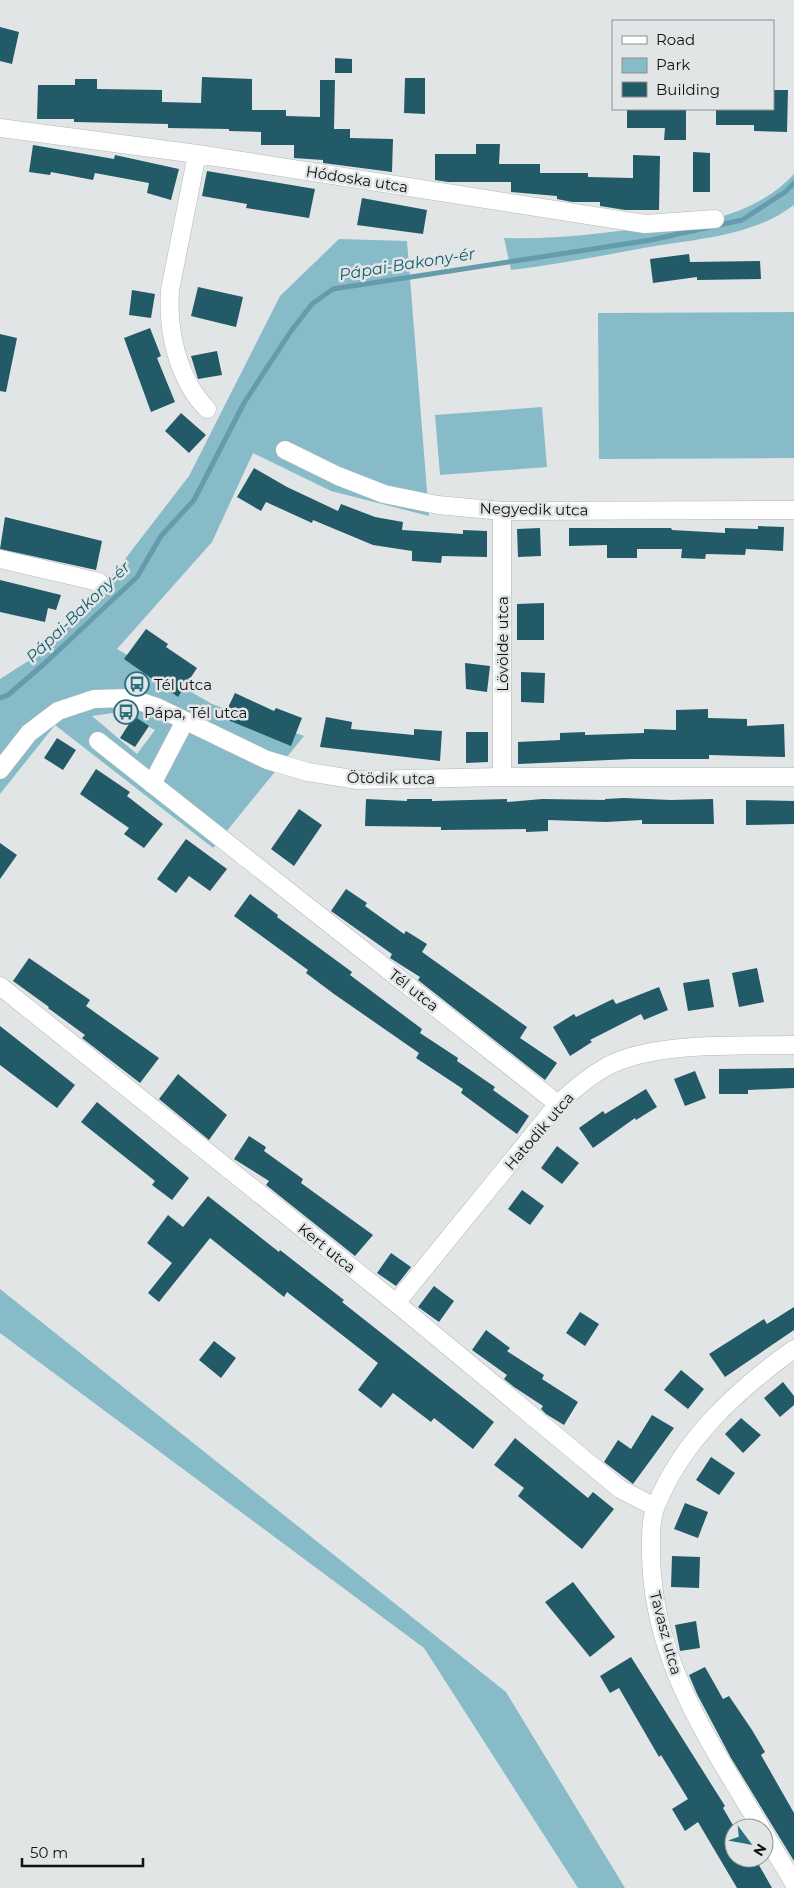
<svg xmlns="http://www.w3.org/2000/svg" width="794" height="1888" viewBox="0 0 794 1888" font-family="Montserrat,sans-serif">
  <style>
    .green { fill: #88bbc8; fill-rule: evenodd }
    .lines { fill: none; stroke-linecap: round; stroke-linejoin: round }
    .stream { stroke: #659baa; stroke-width: 5 }
    .building { fill: #235a67 }
    .street-casing { stroke: #b2b7b8; stroke-width: 19 }
    .street { stroke: #fff; stroke-width: 18 }
    .labels { text-anchor: middle; dominant-baseline: central; stroke-width: 5; stroke-linejoin: round; paint-order: stroke }
    .street-label { font-size: 15px; fill: #101111; stroke: #e1e5e6 }
    .poi-label { font-size: 15px; fill: #101111; stroke: #e1e5e6; text-anchor: start }
    .water-label { font-size: 16px; font-style: italic; fill: #105c6c; stroke: #e1e5e6 }
  </style>
  <rect width="100%" height="100%" fill="#e1e5e6"/>
  <!-- green -->
  <path class="green" d="M794 174V205C751 238 691 239 638 249 595 257 554 265 511 270L504 238C553 240 602 233 651 227 672 224 695 224 716 218 745 211 774 196 794 174Z
    M339 239 407 241 429 516 331 491 253 453 212 542 117 649 212 704 304 736 213 848 55 725 0 794V679L33 658 95 598 189 476 280 296ZM120 712 155 730 137 754 92 716Z
    M794 312V458L599 459 598 313Z
    M542 407 547 467 440 475 435 415Z
    M0 1289 506 1692 625 1888H578L424 1648 0 1333Z"/>
  <g class="lines">
    <!-- stream -->
    <path class="stream" d="M0 698 8 695 44 664 137 577 161 536 194 500 244 403 291 331 312 304 333 289 651 240 742 220 785 192 794 183"/>
  </g>
  <!-- building -->
  <path class="building" d="M0 27 19 32 12 64 0 61Z
    M335 58 352 59V73H335Z
    M202 77 252 79V110H286V116L320 117V80H335L334 129H350V138L393 139 392 172 323 163V160L294 158V145H261V132L229 131V129L168 128V124L74 122V119H37L38 85H75V79H97V89L162 90V102L201 103Z
    M405 78H425V114L404 113Z
    M773 90H788L787 132 754 131V125H716V109H773Z
    M627 109H686V140H664L665 128H627Z
    M476 144H500L499 164H540V173H588V177L633 178V155L660 156 659 210H625L600 206V202H572L557 199V196L511 192V182H448L435 180V154H476Z
    M33 145 114 159 115 155 179 169 171 200 147 193 149 183 95 173 93 180 51 172 50 175 29 172Z
    M693 152 710 153V192H693Z
    M207 171 315 189 309 218 246 208 247 204 202 196Z
    M362 198 427 210 423 234 357 225Z
    M689 254 690 262 760 261 761 279 697 280V277L653 283 650 259Z
    M198 287 243 297 236 327 191 316Z
    M132 290 155 294 151 318 129 315Z
    M150 328 161 356 157 358 175 402 151 412 124 338Z
    M0 334 17 338 6 392 0 391Z
    M217 351 222 375 198 379 191 356Z
    M181 413 206 435 189 453 165 431Z
    M254 468 287 487 338 511 341 504 375 517 403 522 402 530 463 534V530L487 531V557L442 556 441 563 412 561V551L373 545 313 520 312 523 266 502 261 511 237 497Z
    M5 517 102 541 96 570 0 549Z
    M758 526 784 527 783 551 746 549 745 555 706 554 705 559 681 558 682 549H637V558H607V545L569 546V528H671L672 530 725 533V528L758 529Z
    M540 528 541 556 518 557 517 529Z
    M0 580 61 595 56 610 48 608 45 622 0 612Z
    M544 603V640H517V604Z
    M146 629 168 644 166 647 197 668 178 697 124 659Z
    M465 663 490 666 487 692 466 689Z
    M521 672 545 673 544 703 521 702Z
    M235 693 274 711 276 708 302 718 291 746 223 718Z
    M708 709V718L747 719V726L784 724 785 757 709 755V759H632L518 764V742L560 740V733L585 732V735L644 733V729L676 730V710Z
    M134 716 149 726 135 747 120 738Z
    M326 717 352 722 351 729 414 735V729L442 731 440 761 320 747Z
    M466 732H488V762L466 763Z
    M57 738 76 750 63 770 44 758Z
    M96 769 130 792 127 796 163 824 144 848 124 834 129 828 80 794Z
    M624 798 671 800 713 799 714 824H642V820L606 822 548 820V831L526 832V829L441 830V827L365 826 366 799 407 801V799H432V801L507 799V802L542 799 605 800V799Z
    M746 800 794 801V824L746 825Z
    M299 809 322 825 294 866 271 849Z
    M186 839 227 869 210 891 189 876 176 893 157 879Z
    M0 843 17 855 0 879Z
    M346 889 367 903 365 906 404 934 406 931 427 944 422 952 527 1027 520 1038 557 1063 545 1080 418 980 420 977 390 958 392 954 331 911Z
    M250 894 278 915 277 917 352 972 350 975 422 1029 420 1033 458 1058 457 1061 495 1087 493 1090 529 1116 517 1134 461 1093 463 1089 416 1058 419 1053 334 994 306 973 308 970 234 916Z
    M29 958 90 1000 86 1006 159 1058 140 1083 82 1038 85 1035 48 1008 49 1007 13 981Z
    M757 968 764 1002 739 1007 732 973Z
    M709 979 714 1007 688 1011 683 983Z
    M659 987 668 1010 644 1020 641 1014 590 1040 592 1042 570 1056 553 1027 574 1014 576 1017 613 999 616 1004Z
    M0 1026 75 1085 57 1108 0 1065Z
    M794 1068V1088L748 1090V1094H719V1069Z
    M695 1071 706 1098 685 1106 674 1079Z
    M178 1074 227 1115 209 1140 159 1099Z
    M646 1089 657 1107 636 1120 635 1118 593 1148 579 1128 603 1111 605 1114Z
    M97 1102 189 1178 172 1200 152 1185 155 1181 81 1122Z
    M249 1136 266 1147 264 1151 303 1179 301 1183 373 1235 355 1256 266 1185 269 1181 234 1159Z
    M557 1146 579 1163 562 1184 541 1168Z
    M522 1190 544 1206 530 1225 508 1209Z
    M208 1196 279 1252 280 1250 344 1300 342 1302 494 1422 473 1449 434 1418 431 1422 393 1393 381 1408 358 1390 378 1363 287 1292 284 1297 210 1238 159 1302 148 1293 172 1263 147 1243 168 1215 183 1227Z
    M391 1253 411 1267 396 1286 377 1273Z
    M434 1286 454 1301 439 1322 418 1307Z
    M794 1307V1330L725 1377 709 1354 764 1319 767 1324Z
    M580 1312 599 1324 585 1346 566 1333Z
    M486 1330 510 1348 507 1351 544 1375 542 1379 578 1402 564 1425 546 1414 541 1409 543 1406 514 1387 504 1379 507 1375 472 1350Z
    M214 1341 236 1358 221 1378 199 1360Z
    M681 1370 704 1389 688 1409 664 1390Z
    M783 1382 794 1396V1405L780 1417 764 1398Z
    M652 1415 674 1428 633 1484 604 1462 618 1440 631 1449Z
    M741 1418 761 1435 743 1453 725 1434Z
    M515 1438 588 1498 593 1492 614 1509 582 1549 518 1496 524 1488 494 1465Z
    M711 1457 735 1473 719 1495 696 1480Z
    M685 1503 708 1512 698 1538 674 1529Z
    M672 1556 700 1557 699 1588 671 1587Z
    M573 1582 615 1637 590 1657 545 1602Z
    M696 1621 700 1648 680 1651 675 1625Z
    M631 1657 725 1806 723 1808 734 1827V1858H755L772 1888H737L698 1822 685 1831 672 1809 688 1799 661 1755 659 1757 619 1688 610 1693 600 1676Z
    M705 1667 723 1699 729 1696 752 1730 765 1752 761 1755 794 1813V1861L731 1758 697 1694 689 1675Z"/>
  <g class="lines">
    <!-- street casing -->
    <g class="street-casing">
      <path id="street" d="M0 128 197 154 645 224 715 219
        M197 154 170 290C167 332 178 379 207 409
        M285 450 338 476 384 494 438 505 502 511 794 510
        M502 511V777
        M0 559 99 582
        M98 741 558 1104
        M0 770 29 733 58 711 94 699 129 698 157 707 267 760 308 772 358 780 502 777H794
        M152 784 185 721
        M0 986 396 1303 620 1489 655 1507
        M396 1303 558 1104C573 1090 588 1077 606 1067 652 1041 741 1046 794 1045
        M761 1828C709 1740 653 1662 651 1555 651 1539 650 1521 656 1506 682 1440 738 1389 794 1349
        M764 1833 794 1883"/>
    </g>
    <!-- street -->
    <use href="#street" class="street"/>
  </g>
  <!-- icons -->
  <defs>
    <g id="bus-ring" transform="scale(1.25)"><circle r="9.5" fill="#e1e5e6" stroke="#2b6f7f" stroke-width="1.5"/><path d="M-5-6H5V4H4V6H2V4H-2V6H-4V4H-5ZM-3.5-4V0h7V-4ZM-3.5 1.2v1.5H-2V1.2ZM2 1.2v1.5H3.5V1.2Z" fill="#2b6f7f"/></g>
  </defs>
  <g fill-rule="evenodd">
    <use href="#bus-ring" x="137" y="684"/>
    <use href="#bus-ring" x="126" y="712"/>
  </g>
  <g class="labels">
    <!-- street labels -->
    <g class="street-label">
      <text transform="translate(357 179) rotate(9)">Hódoska utca</text>
      <text transform="translate(534 509) rotate(1)">Negyedik utca</text>
      <text transform="translate(502 644) rotate(-90)">Lövölde utca</text>
      <text transform="translate(391 778) rotate(1)">Ötödik utca</text>
      <text transform="translate(414 990) rotate(38)">Tél utca</text>
      <text transform="translate(539 1131) rotate(-49)">Hatodik utca</text>
      <text transform="translate(327 1248) rotate(39)">Kert utca</text>
      <text transform="translate(666 1633) rotate(75)">Tavasz utca</text>
    </g>
    <!-- poi labels -->
    <g class="poi-label">
      <text x="154" y="684">Tél utca</text>
      <text x="144" y="712">Pápa, Tél utca</text>
    </g>
    <!-- water labels -->
    <g class="water-label">
      <text transform="translate(407 264) rotate(-9)">Pápai-Bakony-ér</text>
      <text transform="translate(78 612) rotate(-44)">Pápai-Bakony-ér</text>
    </g>
  </g>
  <!-- legend -->
  <rect x="612" y="20" width="162" height="90" fill="#e1e5e6" stroke="#8d9091"/>
  <rect x="622" y="36" width="25" height="8" fill="#ffffff" stroke="#8d9091"/>
  <text x="656" y="45" font-size="15" fill="#101111">Road</text>
  <rect x="622" y="58" width="25" height="15" fill="#88bbc8" stroke="#8d9091"/>
  <text x="656" y="70" font-size="15" fill="#101111">Park</text>
  <rect x="622" y="82" width="25" height="15" fill="#235a67" stroke="#8d9091"/>
  <text x="656" y="95" font-size="15" fill="#101111">Building</text>
  <!-- north arrow -->
  <g transform="translate(749 1843) rotate(122)"><circle r="24" fill="#e1e5e6" stroke="#8d9091"/>
  <path d="M0-4L9 19L0 12L-9 19Z" fill="#2b6f7f"/>
  <text y="-8" font-size="14" font-weight="bold" text-anchor="middle" fill="#101111">N</text>
  </g>
  <!-- scale -->
  <path d="M22 1858v8h121v-8" fill="none" stroke="#101111" stroke-width="2.5"/>
  <text x="30" y="1858" font-size="15" fill="#101111" stroke="#e1e5e6" stroke-width="4" paint-order="stroke">50 m</text>
</svg>
